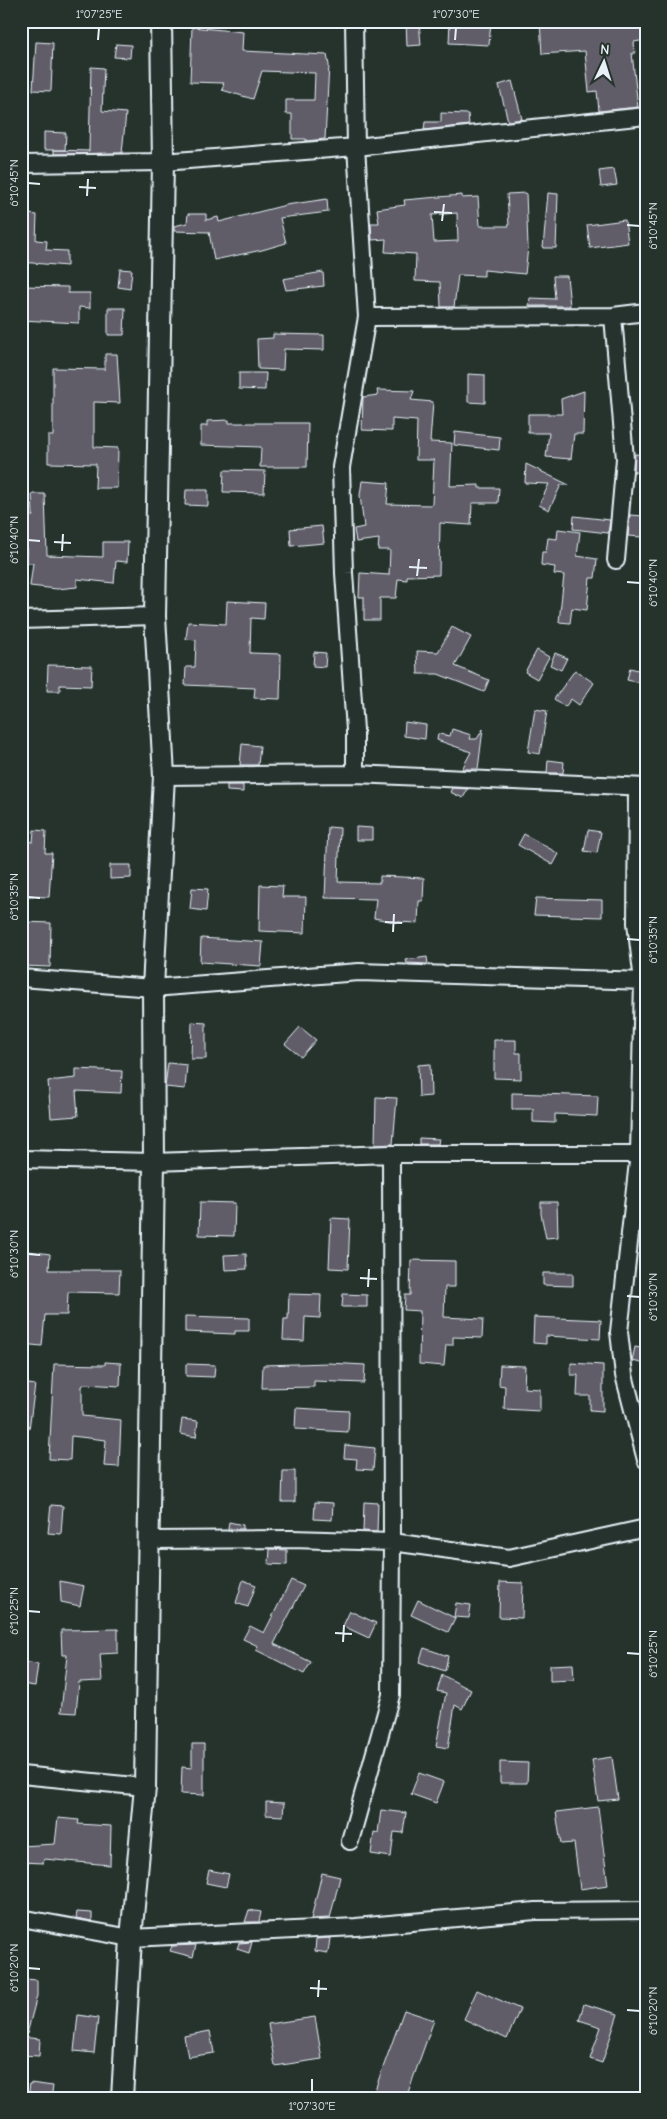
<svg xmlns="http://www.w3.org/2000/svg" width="667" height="2119" viewBox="0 0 667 2119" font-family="'Comic Neue',sans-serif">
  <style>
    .building { fill: #615d68; stroke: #e8f1f8; fill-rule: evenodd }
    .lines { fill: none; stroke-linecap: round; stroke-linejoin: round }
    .minor-casing { stroke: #e8f1f8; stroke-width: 20 }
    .tertiary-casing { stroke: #e8f1f8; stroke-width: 24 }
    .minor { stroke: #26332d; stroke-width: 16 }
    .tertiary { stroke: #26332d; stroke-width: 20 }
    .ticks { fill: none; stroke: #e8f1f8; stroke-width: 2 }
    .neatline { fill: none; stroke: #e8f1f8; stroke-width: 2 }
    .ticks-label { font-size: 12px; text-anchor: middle; fill: #e8f1f8 }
  </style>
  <rect width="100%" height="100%" fill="#26332d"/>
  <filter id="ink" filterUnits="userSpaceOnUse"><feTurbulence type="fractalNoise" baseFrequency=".02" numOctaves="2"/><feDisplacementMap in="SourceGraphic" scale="10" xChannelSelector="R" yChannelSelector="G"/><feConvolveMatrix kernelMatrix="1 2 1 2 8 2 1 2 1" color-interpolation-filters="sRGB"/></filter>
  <g filter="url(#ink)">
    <!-- building -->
    <path class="building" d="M406 21H419L421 45 407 46Z
      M450 21H491L489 45 449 43Z
      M540 21H646V40L634 42 635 53H632L638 107 599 111 597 91 589 92 585 51 542 54Z
      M192 27 243 32 242 51 327 55 329 65 325 139 306 141V139H292V114H286V100H314L315 73 262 71 253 99 222 90 224 83 190 82Z
      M36 42 53 43 51 91 33 90Z
      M116 44 131 45 130 58 114 57Z
      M91 67 104 68 102 111 126 113 122 153 54 154V150L89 151Z
      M512 81 522 119 508 121 499 85Z
      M441 113 468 114 469 125 424 130 425 122H441Z
      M44 132 66 133 65 150H44Z
      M614 169 617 185 601 187 599 171Z
      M526 193 528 247 525 274 484 270V276L458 275 454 307H441L440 282 415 281 416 254 385 252 386 239 372 240 371 223H379L377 209 405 205 404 200 462 195V198L478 197 480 226H509L507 194ZM457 213 458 241 434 242 432 215Z
      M548 193 558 194 556 248H543Z
      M327 199 328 212 280 218 286 243 262 250 214 260 209 232 174 231V226L187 223 188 214H206V220L218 217 219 222 286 205Z
      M21 213 37 215 36 240 47 241 46 250 67 251V266L21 262Z
      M625 220 628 243 590 248 587 225Z
      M120 269 132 270 130 289 118 287Z
      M323 272 324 286 286 290 283 279Z
      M553 276H567L570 306H529L530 298 555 299Z
      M21 286 68 287V293H90V308L79 307V323L21 320Z
      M108 308H125L124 335H108Z
      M273 334 324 335V350L284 349 283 370 258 369 257 339 273 338Z
      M105 354H117L120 403 94 402V447L118 448 117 488H95L96 464 48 463V436H53V368L105 369Z
      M239 373H266L265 390 239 389Z
      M468 374 485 375V403L468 402Z
      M377 390 414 391 411 400 433 402 430 442 452 443 450 486 479 485V488H499L498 503H472L471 525 440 523 439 575 407 576V580L398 579 396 598H380V620H364V597H359L360 573 389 575 390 550H378L379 539 356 542 354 529 364 527 360 495 362 481 389 483 387 504 432 505 434 460H416L417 421 392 419V431L362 430 363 397 378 395Z
      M584 391 583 434H574L571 459 546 457 549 433H528V414H562L561 399Z
      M229 420V423H308L307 467H260L261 447 201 445V426H207V421Z
      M455 432 500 437 499 450 454 445Z
      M635 454 646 455V473L634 472Z
      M526 464 569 485H561L549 510 539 505 549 484 525 483Z
      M224 470 265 471 264 493 223 492Z
      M186 490H208V506L185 505Z
      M32 494H45L47 555 103 557V542H128L127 562 116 561 114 583 77 579V587L57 589 30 586 33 563H27L25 516H33Z
      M630 515 644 516 642 537 628 536Z
      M574 516 610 520 608 533 573 529Z
      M322 526 324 543 291 546 290 529Z
      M558 529 580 532 577 556 597 559 595 578H590L587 610 572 608 570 623 559 622 564 575 554 574 555 567 541 565 542 552H546L548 538 557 539Z
      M227 601 265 603 264 619 251 618 250 653 281 654 280 699 254 698 255 688 185 685 186 667H195L196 640 186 639 188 622 226 624Z
      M452 627 471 637 455 666 489 680 484 692 438 674H418L417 651 438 652Z
      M537 650 549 657 537 679 525 672Z
      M314 652 326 653 325 667 313 666Z
      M555 653 567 658 561 670 550 665Z
      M48 665 92 666 91 686 60 685V691H47Z
      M630 668 646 672V684L627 680Z
      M575 670 594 683 579 705 571 699 565 707 554 699Z
      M535 709 547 711 540 754 528 752Z
      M405 722 426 725 425 739 404 736Z
      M452 729 471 735 470 739H477L483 729 478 769H462L471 752 437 740 438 734 450 736Z
      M242 744 260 746 258 765H240Z
      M548 760 564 762 563 773H547Z
      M227 785H243V792L227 791Z
      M452 788 468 789 463 798 450 792Z
      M328 827 340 828 338 882 380 883V876L424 878 423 901H419L418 923 395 922 374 918 376 899 325 898Z
      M356 827 372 828V840H356Z
      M34 830 46 831 45 853H52L49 897 21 896V853H25V841L33 842Z
      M588 830 601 832 597 853 584 851Z
      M524 834 559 854 553 865 518 845Z
      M110 865H131V878L110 879Z
      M260 885 283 886 282 897H306L305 933 259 931Z
      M192 888 208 889 206 911 190 909Z
      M536 898 602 900V917L534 915Z
      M24 922 51 923 50 967 22 966Z
      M201 938 263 942 261 966 200 962Z
      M427 957 428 964 407 963 406 960Z
      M192 1022 206 1023V1059H191Z
      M300 1027 316 1040 301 1057 285 1044Z
      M494 1040H516V1053H521V1079L494 1078Z
      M168 1063 187 1065 185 1089 165 1087Z
      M430 1064 431 1096 419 1097 418 1065Z
      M76 1069 122 1071 121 1093 76 1091 78 1116 51 1118 48 1081 76 1078Z
      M512 1093 598 1096 597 1116 555 1114V1123L533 1122V1109H512Z
      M376 1097 397 1098 393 1144 375 1145Z
      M419 1138 439 1139 438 1144H419Z
      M200 1202 235 1203 234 1236 199 1235Z
      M541 1202H557L558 1237 546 1238 541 1214Z
      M331 1218 350 1219 348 1269 329 1268Z
      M21 1250 50 1254 49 1270H120L119 1293 68 1292 67 1315H45L42 1346 21 1344Z
      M246 1254 247 1269 225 1270 224 1255Z
      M411 1260 455 1261V1287H445L444 1317 483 1319 482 1338 453 1337V1345H446L444 1366 419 1364 420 1311 404 1310 405 1295H410Z
      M543 1273H573V1286L543 1285Z
      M289 1294 321 1295 320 1318 305 1317 304 1341 283 1340 284 1319H288Z
      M343 1294 367 1295V1307H342Z
      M185 1316 249 1318V1331H235V1334L185 1332Z
      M534 1317 601 1320 600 1339 546 1336V1344L533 1343Z
      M635 1347 646 1349V1364L632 1361Z
      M105 1362 121 1363 120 1386 85 1384 82 1386V1416L121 1420 119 1467 104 1466 106 1440 71 1436 70 1460 49 1459 54 1364 105 1365Z
      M329 1363 365 1365 364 1383 314 1381V1387L262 1388 263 1365Z
      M571 1363 603 1365V1411L590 1410V1396H577L578 1375H571Z
      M186 1364 215 1365 214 1377 186 1376Z
      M500 1365 525 1366 524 1388 540 1389V1411L504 1409 505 1386 499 1385Z
      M22 1383 35 1385 29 1429H21Z
      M296 1408 349 1411 348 1432 295 1429Z
      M182 1419 198 1421 196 1437 180 1434Z
      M345 1445 375 1448 373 1470 356 1469 357 1459 344 1458Z
      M283 1471H295V1502H282Z
      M315 1502 333 1503 332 1520 314 1519Z
      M364 1502 378 1503 377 1532 363 1531Z
      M51 1505 63 1506 61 1534 48 1533Z
      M229 1522 243 1525V1529H228Z
      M270 1549 287 1550V1565L269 1564Z
      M243 1580 256 1585 248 1607 236 1603Z
      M291 1580 304 1586 274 1644 311 1662 304 1674 256 1650 258 1646 243 1639 250 1626 264 1633Z
      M60 1581 84 1586 80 1606 61 1602Z
      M500 1582 523 1583 522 1618 499 1617Z
      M418 1600 455 1618 448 1632 411 1615Z
      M456 1603 471 1605 469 1618 454 1617Z
      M350 1611 376 1623 369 1638 343 1626Z
      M118 1629V1653L100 1654 102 1681 79 1682 76 1713 61 1712 67 1655H62L61 1630Z
      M424 1648 448 1656 445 1671 419 1662Z
      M21 1662 38 1664 35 1686 21 1684Z
      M573 1664 574 1680 550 1681V1665Z
      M442 1675 471 1690 462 1709 455 1705 448 1748 436 1746 446 1693 437 1691Z
      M192 1744H204V1795L181 1794 182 1767 192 1768Z
      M612 1757 618 1799 598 1801 592 1760Z
      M500 1762 528 1763 527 1783H500Z
      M419 1773 444 1782 436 1803 411 1794Z
      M266 1802 284 1803 283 1816 266 1815Z
      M598 1807 608 1885 580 1889 574 1843 561 1844 556 1812Z
      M381 1810 406 1813 403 1833 394 1832 391 1857 371 1854 374 1832 378 1833Z
      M58 1818 79 1820 78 1824 111 1826 110 1865 44 1859 43 1863 21 1862V1846L55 1844Z
      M209 1870 229 1874 226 1887 206 1883Z
      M322 1873 340 1877 330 1918 311 1919Z
      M249 1910 261 1912 259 1922H245Z
      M77 1912 92 1913V1921L76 1918Z
      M330 1938 328 1953 315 1951 316 1939Z
      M252 1942 249 1953 237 1949 239 1943Z
      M196 1945 193 1957 170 1951 172 1946Z
      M24 1979 37 1980V1996L27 2034 21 2033Z
      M477 1990 520 2009 507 2039 464 2019Z
      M584 2004 618 2014 602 2063 590 2059 601 2027 579 2020Z
      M404 2010 434 2020 406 2098H372Z
      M78 2015 98 2018 94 2053 74 2051Z
      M315 2017 322 2059 275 2066 268 2024Z
      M210 2031 214 2053 188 2057 184 2036Z
      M21 2037 40 2039 39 2056 21 2055Z
      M30 2083 53 2086 51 2098H28Z"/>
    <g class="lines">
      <!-- minor casing -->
      <g class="minor-casing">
        <path id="minor" d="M354 21 356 147 367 317 341 467 344 573 355 730V774
          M21 164 163 162 356 147 646 116
          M613 316 625 459 616 560
          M367 317 613 316 646 312
          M21 620 155 616
          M164 776 355 774 646 787
          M637 787 636 923 643 981 639 1153 619 1332 624 1375 646 1460
          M21 978 153 988 359 972 646 981
          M21 1159 154 1162 391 1154H646
          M149 1540 292 1539 392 1542 391 1154
          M21 1775 145 1787
          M350 1841 391 1695 392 1542 509 1558 646 1528
          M21 1918 131 1938 356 1927 535 1911 646 1910"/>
      </g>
      <!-- tertiary casing -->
      <g class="tertiary-casing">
        <path id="tertiary" d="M122 2098 131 1938 145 1787 154 1162 153 988 164 776 155 616 163 162 161 21"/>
      </g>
      <!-- minor -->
      <use href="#minor" class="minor"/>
      <!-- tertiary -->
      <use href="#tertiary" class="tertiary"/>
    </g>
  </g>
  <!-- ticks -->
  <path class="ticks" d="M98 40 99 28M455 40 456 28M28 183 40 184M79 187 96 188M87 196 88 179M434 212 452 213M442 221 444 204M627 225 640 226M28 540 40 541M54 542 71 543M62 551 63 534M409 567 427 568M417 576 419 559M627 582 640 583M28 897 40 898M385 922 402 923M393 932 394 914M627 939 640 940M28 1254 40 1255M360 1278 377 1279M368 1287 369 1269M627 1296 640 1297M28 1611 40 1612M335 1633 352 1634M343 1642 344 1625M627 1653 640 1654M28 1968 40 1969M310 1988 327 1989M318 1997 319 1980M627 2010 640 2011M312 2092V2079"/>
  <!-- margin -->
  <rect width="667" height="2119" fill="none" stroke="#26332d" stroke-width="55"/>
  <!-- north arrow -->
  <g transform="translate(604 62) rotate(4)" stroke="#26332d" stroke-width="4" paint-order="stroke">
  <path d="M0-4L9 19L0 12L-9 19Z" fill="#e8f1f8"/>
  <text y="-8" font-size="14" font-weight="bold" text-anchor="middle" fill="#e8f1f8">N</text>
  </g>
  <rect x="28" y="28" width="612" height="2064" class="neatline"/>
  <g class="ticks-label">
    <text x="99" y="18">1°07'25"E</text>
    <text x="456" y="18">1°07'30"E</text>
    <text transform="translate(14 183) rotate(-90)" y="4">6°10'45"N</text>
    <text transform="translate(653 226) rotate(-90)" y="4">6°10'45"N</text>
    <text transform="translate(14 540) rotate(-90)" y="4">6°10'40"N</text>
    <text transform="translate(653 583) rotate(-90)" y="4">6°10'40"N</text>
    <text transform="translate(14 897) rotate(-90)" y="4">6°10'35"N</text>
    <text transform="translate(653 940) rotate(-90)" y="4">6°10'35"N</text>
    <text transform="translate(14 1254) rotate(-90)" y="4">6°10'30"N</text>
    <text transform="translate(653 1297) rotate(-90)" y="4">6°10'30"N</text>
    <text transform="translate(14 1611) rotate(-90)" y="4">6°10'25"N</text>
    <text transform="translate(653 1654) rotate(-90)" y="4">6°10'25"N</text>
    <text transform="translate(14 1968) rotate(-90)" y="4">6°10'20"N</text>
    <text transform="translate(653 2011) rotate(-90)" y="4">6°10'20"N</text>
    <text x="312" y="2110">1°07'30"E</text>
  </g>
</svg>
